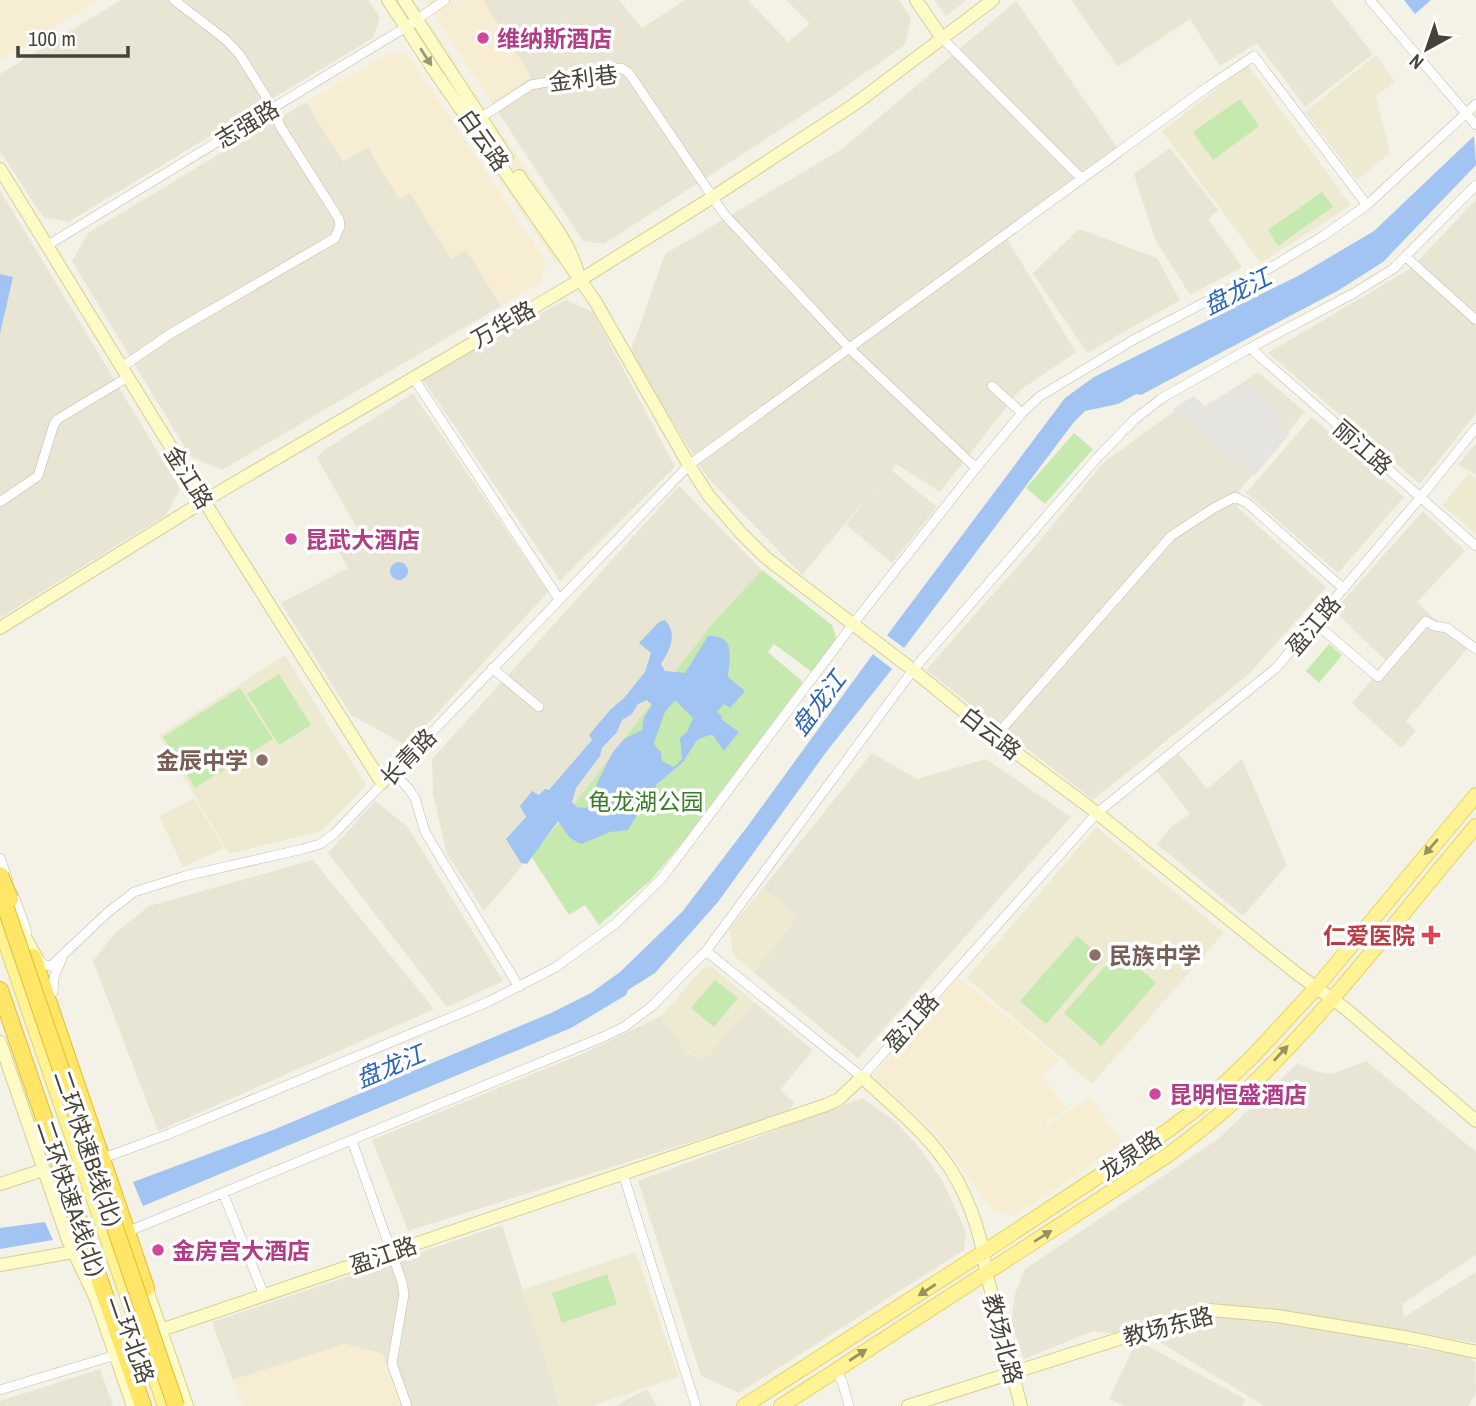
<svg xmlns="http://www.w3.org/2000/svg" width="1476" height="1406" viewBox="0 0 1476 1406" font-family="'Archivo Narrow','Noto Sans SC',sans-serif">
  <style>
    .residential { fill: #e8e5d5 }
    .commercial { fill: #f6edd2 }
    .education { fill: #edead1 }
    .green { fill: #c5e9af }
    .parking { fill: #e5e4df }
    .water { fill: #a2c4f2; fill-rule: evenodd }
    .pier { fill: #f4f2e7 }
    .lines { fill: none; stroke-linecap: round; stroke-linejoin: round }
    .street-casing { stroke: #c0bca9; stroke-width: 10 }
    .secondary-casing { stroke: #d5cf96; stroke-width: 14 }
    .primary-casing { stroke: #e6d563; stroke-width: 16 }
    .highway-casing { stroke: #e1be34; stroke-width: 18 }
    .street { stroke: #fff; stroke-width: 9 }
    .secondary { stroke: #fffbc6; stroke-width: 12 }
    .primary { stroke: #fff395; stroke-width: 14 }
    .highway { stroke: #ffe667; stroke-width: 16 }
    .highway-bridge-casing { stroke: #e1be34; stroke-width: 18; stroke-linecap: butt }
    .highway-bridge { stroke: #ffe667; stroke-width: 16 }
    .oneway { fill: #9a9677 }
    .oneway2 { fill: #9a9261 }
    .hotel-dot { fill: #d1479c; stroke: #fff; stroke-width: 2.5 }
    .education-dot { fill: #8d6e63; stroke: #fff; stroke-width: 2.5 }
    .health-dot { fill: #e0444e; stroke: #fff; stroke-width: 2.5 }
    .labels { text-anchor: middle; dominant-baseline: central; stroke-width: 7; stroke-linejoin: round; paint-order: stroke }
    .hotel-label { font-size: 23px; font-weight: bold; fill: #b23c85; stroke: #fff; text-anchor: start }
    .street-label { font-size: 23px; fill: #474336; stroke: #fff }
    .education-label { font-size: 23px; font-weight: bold; fill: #785e54; stroke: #fff; text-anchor: end }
    .park-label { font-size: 23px; fill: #397b27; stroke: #fff }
    .health-label { font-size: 23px; font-weight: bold; fill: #be3a42; stroke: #fff; text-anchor: end }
    .water-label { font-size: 24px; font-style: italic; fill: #2c64b6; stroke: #fff }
  </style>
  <rect width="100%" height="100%" fill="#f4f2e7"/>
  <!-- residential -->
  <path class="residential" d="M121 0H368L380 17 373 38 68 222 43 217 0 151V74Z
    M483 0H619L642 28 685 0H748L788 42 810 24 786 0H899L911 18 905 45 832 96 604 244 583 241 492 103 531 77Z
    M934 0H967L946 16Z
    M1071 0H1331L1373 54 1305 107 1257 43 1220 66 1190 19 1118 67Z
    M1016 1 1123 156 1007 239 1076 352 1019 391 940 492 896 464 891 470 937 507 892 563 846 525 875 488 802 575 707 477 630 353 665 254 842 149Z
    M306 102 343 161 368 147 399 199 410 193 451 258 466 249 501 306 222 470 190 456 72 261 88 233Z
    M1170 148 1218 210 1208 219 1242 267 1190 295 1155 239 1134 174Z
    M0 190 180 489 166 515 0 618Z
    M1476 200V321L1473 324 1476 327V413L1420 484 1268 353 1411 268Z
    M1079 229 1157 258 1180 300 1087 353 1033 273Z
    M566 300 593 312 675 467 560 581 421 377Z
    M1258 372 1305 412 1239 491 1238 508 1326 587 1250 673 1093 800 926 670 1039 542 1103 463 1191 399 1201 411Z
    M413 393 548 592 407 746 351 715 281 603 348 568 337 548 361 535 317 458 323 451Z
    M1312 417 1404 497 1338 573 1246 493Z
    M1476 443V475L1458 465Z
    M679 486 762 570 711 625 575 803 484 911 447 854 433 794 432 759Z
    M1423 511 1465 551 1417 602 1467 649 1406 721 1416 731 1401 748 1352 703 1387 662 1334 611Z
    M872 753 917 779 986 759 1071 817 858 1058 753 972 797 917 763 888Z
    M1179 754 1207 789 1242 759 1287 865 1243 916 1157 844 1171 827 1190 814 1157 771Z
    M375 801 407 826 503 981 447 1007 328 853Z
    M313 860 434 1009 158 1131 93 961 115 933 149 906Z
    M754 1002 813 1050 780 1090 795 1103 787 1112 408 1231 372 1140 584 1053 661 1016 688 1053 705 1059Z
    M1366 1061 1476 1152V1255L1402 1304 1404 1317 1476 1272V1343L1406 1332 1408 1347 1464 1355 1475 1362 1476 1393 1468 1406H1264L1153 1338 1093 1331 1024 1359 1011 1324 1015 1294 1025 1269 1218 1139 1298 1063 1314 1071 1332 1074Z
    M863 1098 897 1123 921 1150 943 1182 966 1232 964 1250 739 1393 701 1376 638 1181Z
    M502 1225 560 1406H401L383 1354 345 1344 233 1380 212 1322Z
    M1137 1340 1245 1399 1242 1406H1125L1109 1399Z
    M100 1369 113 1406H0V1401Z
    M647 1389 657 1406H615Z"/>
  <!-- commercial -->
  <path class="commercial" d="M0 0H98L0 60Z
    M380 0H414L579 249 556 264Z
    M430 0H483L531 77 492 103 426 3Z
    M390 52 406 53 546 261 541 282 501 306 466 250 451 258 410 193 399 199 369 147 343 162 306 102Z
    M959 978 1060 1060 1041 1076 1067 1109 1045 1123 1079 1173 1013 1216 992 1209 933 1129 872 1076Z
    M1090 1097 1122 1143 1080 1172 1048 1125Z
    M345 1344 383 1354 401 1406H242L233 1380Z"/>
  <!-- education -->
  <path class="education" d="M1376 55 1395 82 1376 96 1390 153 1357 180 1305 112Z
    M1248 65 1351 205 1261 263 1162 131Z
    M1469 473 1476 479V534L1442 505Z
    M285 655 366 785 322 831 229 854 159 736Z
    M194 798 224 848 183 867 159 816Z
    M1096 827 1224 933 1092 1084 967 978Z
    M763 888 797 917 753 972 733 955 729 929Z
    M711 966 754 1002 705 1059 688 1054 661 1016 703 968Z
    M636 1252 679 1377 592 1406H561L521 1290Z"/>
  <!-- green -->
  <path class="green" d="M1240 99 1259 126 1213 160 1193 132Z
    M1322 192 1333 207 1278 246 1268 230Z
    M1074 433 1093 449 1045 504 1026 488Z
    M762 570 832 625 837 641 812 672 774 644 768 652 803 682 686 838 651 880 599 925 585 905 569 915 531 856 575 803 711 625Z
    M1329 644 1342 655 1319 683 1306 671Z
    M279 674 311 725 279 745 247 694Z
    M240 688 273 739 195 788 163 737Z
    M1077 936 1103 958 1046 1024 1020 1001Z
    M1119 951 1156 983 1101 1046 1064 1013Z
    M715 980 738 998 714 1027 691 1008Z
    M607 1274 617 1304 562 1323 552 1293Z"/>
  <!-- parking -->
  <path class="parking" d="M1246 381 1283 415 1278 424 1290 434 1254 476 1173 409 1193 396 1205 406Z"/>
  <!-- water -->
  <path class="water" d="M1404 0H1431L1415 14Z
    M1474 136 1476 165 1383 262 1339 290 1141 395 1136 394 1118 404 1085 411 1074 422 904 648 892 669 827 751 718 902 655 973 628 990 626 995 571 1028 143 1206 133 1182 273 1130 551 1013 591 993 620 972 682 912 747 827 873 654 1065 398 1094 377 1298 276 1374 231Z
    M0 274 13 277 0 334Z
    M390 571a9 9 0 1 1 18 0a9 9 0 1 1-18 0Z
    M665 620C678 634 670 650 661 664L665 671 685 673 708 636C737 634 729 659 728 677L745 691 730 708 724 704 717 712 722 716 721 719 739 732 724 751 713 735H709L697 740 683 762 657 784 647 805 641 808 628 830 610 832 581 844 570 838 558 821 527 864 521 863 506 839 526 817 520 806 532 791 539 795 545 789 549 790 592 740 589 735 610 710 624 698 645 672 651 653 639 643 659 622ZM647 700 652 705 644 717 642 730 624 739 613 752 597 783 596 800 586 808 577 807 572 802 576 788 600 756 602 748 617 732 622 720 632 714 638 704ZM675 700 693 718 687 732 680 738 682 759 674 767 662 761 661 752 655 746 654 742 665 712Z
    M45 1222 53 1240 0 1249V1228Z"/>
  <!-- pier -->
  <path class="pier" d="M885 634 907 650 895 671 870 652Z"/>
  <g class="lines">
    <!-- street casing -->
    <g class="street-casing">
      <path id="street" d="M1370 0 1476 125
        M942 38 1082 179
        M480 118 531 85 621 68 629 73 724 214 848 347 976 468
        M48 245 406 27 445 0
        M1406 257 1476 320
        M1250 348 1476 546
        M122 367 170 334 335 238 340 226 339 219 280 126 273 108 240 55 226 40 174 0
        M413 377 559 599
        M992 386 1022 413
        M0 502 38 476 54 424 58 419 128 377
        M1314 622 1378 677 1426 621 1434 626 1447 628 1476 649
        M492 668 539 707
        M995 737 1171 536 1214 508 1235 497 1247 503 1344 589
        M393 772 408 788 415 798 425 832 519 987
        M0 858 8 880
        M13 893 27 932
        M706 951 862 1077 1097 813 1276 668 1420 498 1476 428
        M38 958 44 965 51 966 107 913 134 892 185 876 303 849 320 844 334 834 689 465 1209 86 1254 56 1367 205
        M53 992 54 977 62 958
        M352 1141 402 1282 404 1294 392 1364 407 1406
        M109 1156 169 1134 488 1002 556 967 615 924 662 878 853 624 976 468 1022 413 1039 397 1133 340 1270 268 1323 236 1367 205 1476 104
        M623 1174 696 1406
        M223 1193 264 1295
        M134 1229 603 1037 624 1027 651 1007 706 951 913 670 1097 458 1135 419 1162 398 1250 348 1354 293 1393 269 1476 185
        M835 1370 842 1381 849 1406
        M0 1390 116 1355"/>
    </g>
    <!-- secondary casing -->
    <g class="secondary-casing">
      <path id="secondary" d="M388 0 435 72 595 301 689 465 709 496 741 533 765 557 913 670 995 737 1097 813 1296 973 1346 1009 1476 1121
        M404 0 507 158
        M916 0 942 38
        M0 169 204 501 382 783
        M519 176C540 208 567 235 578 273
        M0 628 204 501 580 280 713 197 855 104 993 0
        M15 920 39 962
        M0 1042 68 1240 96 1299 133 1406
        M0 1184 43 1170
        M0 1265 73 1252
        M144 1281 187 1406
        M161 1330 826 1105 839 1099 862 1077C889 1103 920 1127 942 1157 966 1188 982 1234 986 1272L1021 1406
        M908 1406 1210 1310 1277 1316 1410 1338 1476 1352"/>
    </g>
    <!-- primary casing -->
    <g class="primary-casing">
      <path id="primary" d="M0 927 165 1406
        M744 1406 984 1252 1167 1131 1204 1103 1253 1056 1316 988 1476 795
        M781 1406 1168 1155C1192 1137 1216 1119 1238 1098 1326 1016 1398 917 1476 826"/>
    </g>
    <!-- highway casing -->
    <g class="highway-casing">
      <path id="highway" d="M33 957 146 1288
        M0 990 143 1406"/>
    </g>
    <!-- street -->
    <use href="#street" class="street"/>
    <!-- secondary -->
    <use href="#secondary" class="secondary"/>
    <!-- primary -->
    <use href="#primary" class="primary"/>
    <!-- highway -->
    <use href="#highway" class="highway"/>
    <!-- highway-bridge casing -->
    <g class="highway-bridge-casing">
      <path id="highway-bridge" d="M0 875 10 899
        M0 891 176 1406"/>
    </g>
    <!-- highway-bridge -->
    <use href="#highway-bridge" class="highway-bridge"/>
  </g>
  <!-- one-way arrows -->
  <defs><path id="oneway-solid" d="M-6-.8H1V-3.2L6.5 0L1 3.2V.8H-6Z" transform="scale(1.75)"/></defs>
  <use class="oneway" href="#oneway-solid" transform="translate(426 57) rotate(57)"/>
  <g class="oneway2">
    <use href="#oneway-solid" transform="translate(1431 847) rotate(131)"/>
    <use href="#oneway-solid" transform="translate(1281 1053) rotate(-47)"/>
    <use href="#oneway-solid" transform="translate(1043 1236) rotate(-32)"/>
    <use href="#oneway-solid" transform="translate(927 1290) rotate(147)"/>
    <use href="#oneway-solid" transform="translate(858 1355) rotate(-33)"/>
  </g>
  <!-- markers -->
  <g class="hotel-dot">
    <circle cx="483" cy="38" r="7"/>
    <circle cx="291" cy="539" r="7"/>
    <circle cx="1155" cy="1094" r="7"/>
    <circle cx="158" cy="1250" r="7"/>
  </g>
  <g class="education-dot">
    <circle cx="262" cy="760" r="7"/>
    <circle cx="1095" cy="955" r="7"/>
  </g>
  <path class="health-dot" d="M1427.5 924.5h7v7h7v7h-7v7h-7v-7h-7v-7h7z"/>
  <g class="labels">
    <!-- hotel labels -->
    <g class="hotel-label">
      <text x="497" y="38">维纳斯酒店</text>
      <text x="305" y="539">昆武大酒店</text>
      <text x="1169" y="1094">昆明恒盛酒店</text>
      <text x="172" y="1250">金房宫大酒店</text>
    </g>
    <!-- street labels -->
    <g class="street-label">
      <text transform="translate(583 78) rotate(-7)">金利巷</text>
      <text transform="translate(247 124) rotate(-31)">志强路</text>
      <text transform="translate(484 140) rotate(55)">白云路</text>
      <text transform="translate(503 324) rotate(-30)">万华路</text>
      <text transform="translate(1363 447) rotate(41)">丽江路</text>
      <text transform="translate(189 477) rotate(58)">金江路</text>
      <text transform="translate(1313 625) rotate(-50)">盈江路</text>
      <text transform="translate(991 733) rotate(38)">白云路</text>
      <text transform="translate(408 757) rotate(-46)">长青路</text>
      <text transform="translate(911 1022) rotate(-49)">盈江路</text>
      <text transform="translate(88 1148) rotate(71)">二环快速B线(北)</text>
      <text transform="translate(1130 1155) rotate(-34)">龙泉路</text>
      <text transform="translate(71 1198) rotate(71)">二环快速A线(北)</text>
      <text transform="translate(383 1255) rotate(-19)">盈江路</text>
      <text transform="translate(1168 1326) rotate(-15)">教场东路</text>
      <text transform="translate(132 1339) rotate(71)">二环北路</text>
      <text transform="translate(1003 1339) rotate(75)">教场北路</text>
    </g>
    <!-- education labels -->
    <g class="education-label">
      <text x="248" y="760">金辰中学</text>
      <text x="1109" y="955" text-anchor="start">民族中学</text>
    </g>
    <!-- park labels -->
    <g class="park-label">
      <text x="646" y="801">龟龙湖公园</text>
    </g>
    <!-- health labels -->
    <g class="health-label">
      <text x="1415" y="935">仁爱医院</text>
    </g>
    <!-- water labels -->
    <g class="water-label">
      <text transform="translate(1237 291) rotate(-27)">盘龙江</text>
      <text transform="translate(818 703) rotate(-53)">盘龙江</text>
      <text transform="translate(390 1066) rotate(-23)">盘龙江</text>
    </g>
  </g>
  <!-- north arrow -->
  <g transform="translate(1427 49) rotate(220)" stroke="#ffffff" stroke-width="5" paint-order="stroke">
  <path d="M0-5L12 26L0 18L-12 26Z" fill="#474336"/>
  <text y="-10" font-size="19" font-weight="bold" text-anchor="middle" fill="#474336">N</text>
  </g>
  <!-- scale -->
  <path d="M18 46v10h110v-10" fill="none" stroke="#474336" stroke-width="3.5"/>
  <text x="28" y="46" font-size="21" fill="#474336" stroke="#ffffff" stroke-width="5" paint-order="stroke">100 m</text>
</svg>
